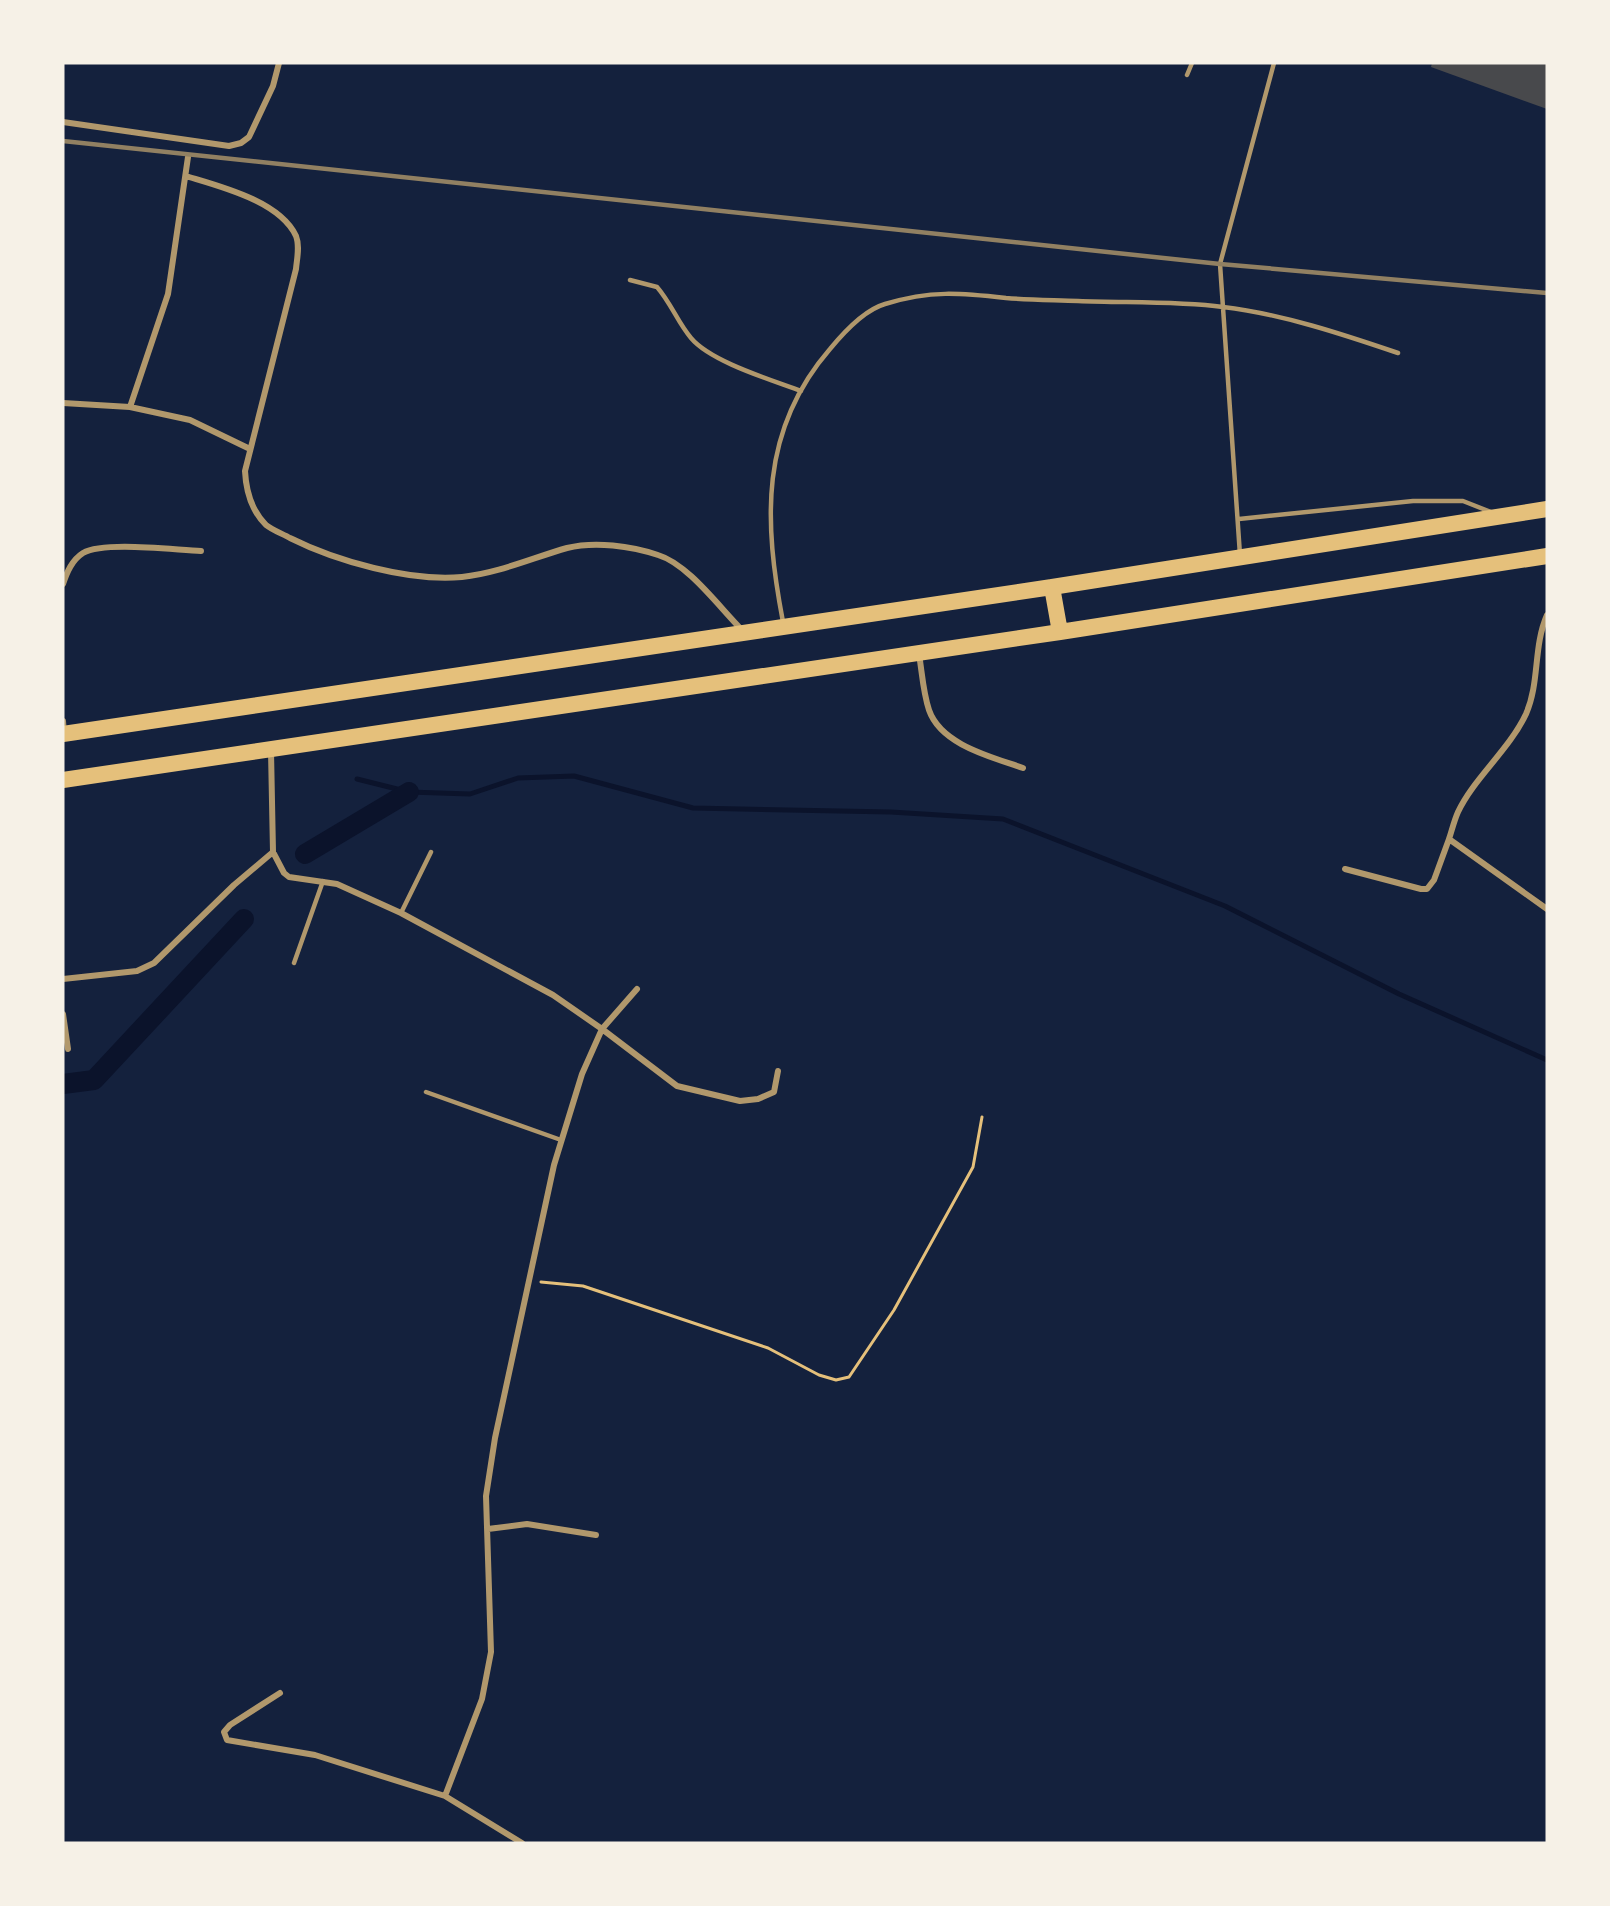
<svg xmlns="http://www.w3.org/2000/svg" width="1610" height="1906" viewBox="0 0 1610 1906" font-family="Roboto,sans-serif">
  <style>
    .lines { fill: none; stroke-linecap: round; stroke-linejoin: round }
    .stream { stroke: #0b132b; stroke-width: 5 }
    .canal { stroke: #0b132b; stroke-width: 20 }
    .building { fill: #48494c }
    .path { stroke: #e5c07b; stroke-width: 3 }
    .service { stroke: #b1986c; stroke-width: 4.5 }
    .minor { stroke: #b1986c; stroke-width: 6 }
    .trunk { stroke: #e5c07b; stroke-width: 16 }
    .rail { stroke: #918062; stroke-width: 4.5 }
  </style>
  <rect width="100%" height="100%" fill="#14213d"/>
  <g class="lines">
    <!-- stream -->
    <path class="stream" d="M357 779 409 792 470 794 518 778 574 776 693 808 891 812 1003 819 1225 906 1399 994 1547 1060"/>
    <!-- canal -->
    <path class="canal" d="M305 854 409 792
      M63 1084 94 1080 244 919"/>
  </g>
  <!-- building -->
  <path class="building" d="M1432 63H1547V109L1431 67Z"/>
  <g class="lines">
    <!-- path -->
    <path class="path" d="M541 1282 583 1286 768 1348 819 1375 836 1380 849 1377 894 1310 973 1167 982 1117"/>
    <!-- service -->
    <path class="service" d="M1187 75 1192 63
      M630 280 657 287C671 303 678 323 691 338 711 362 772 380 801 391
      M1239 519 1413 501H1463L1491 512
      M1240 555 1220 264 1274 63
      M783 622C764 522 759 431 830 349 844 332 864 310 885 304 931 290 960 293 1006 298 1030 300 1054 300 1078 301 1126 303 1176 301 1223 307 1282 314 1342 334 1398 353
      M401 913 431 852
      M294 963 323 881
      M426 1092 561 1140"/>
    <!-- minor -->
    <path class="minor" d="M63 122 229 146 241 143 249 137 273 86 279 63
      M186 176C219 186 280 201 296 236 300 246 297 258 296 269L245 471C246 491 251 510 266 525 272 530 283 534 290 538 336 561 410 582 462 577 499 573 532 558 567 548 595 541 631 546 658 555 688 564 719 607 742 630
      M63 403 130 407 190 420 250 449
      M130 407 168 294 188 157
      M63 584C67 572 72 560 83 553 104 541 174 550 201 551
      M1547 615C1533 647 1540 682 1526 714 1509 750 1474 778 1458 812 1454 821 1452 830 1449 839L1547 909
      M919 654C922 672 923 692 929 710 941 745 992 757 1023 768
      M63 721 64 733
      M271 751 273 852
      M1345 869 1421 889H1427L1434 880 1449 839
      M63 979 137 971 154 963 234 885 273 852 284 873 289 877 337 884 401 913 553 995 602 1029 582 1074 554 1165 495 1438 486 1496 491 1652 482 1699 445 1796
      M637 989 602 1029 677 1086 740 1101 758 1099 774 1092 778 1071
      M63 1014 68 1049
      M488 1529 527 1524 596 1535
      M280 1693 230 1725 224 1732 227 1740 315 1755 445 1796 522 1843"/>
    <!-- trunk -->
    <path class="trunk" d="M1052 587 1060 632
      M63 734 1052 587 1547 509
      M63 780 1060 632 1547 556"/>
    <!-- rail -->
    <path class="rail" d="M63 141 1220 264 1547 293"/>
  </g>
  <!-- border -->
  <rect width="1610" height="1906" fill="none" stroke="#f6f1e7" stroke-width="129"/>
</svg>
